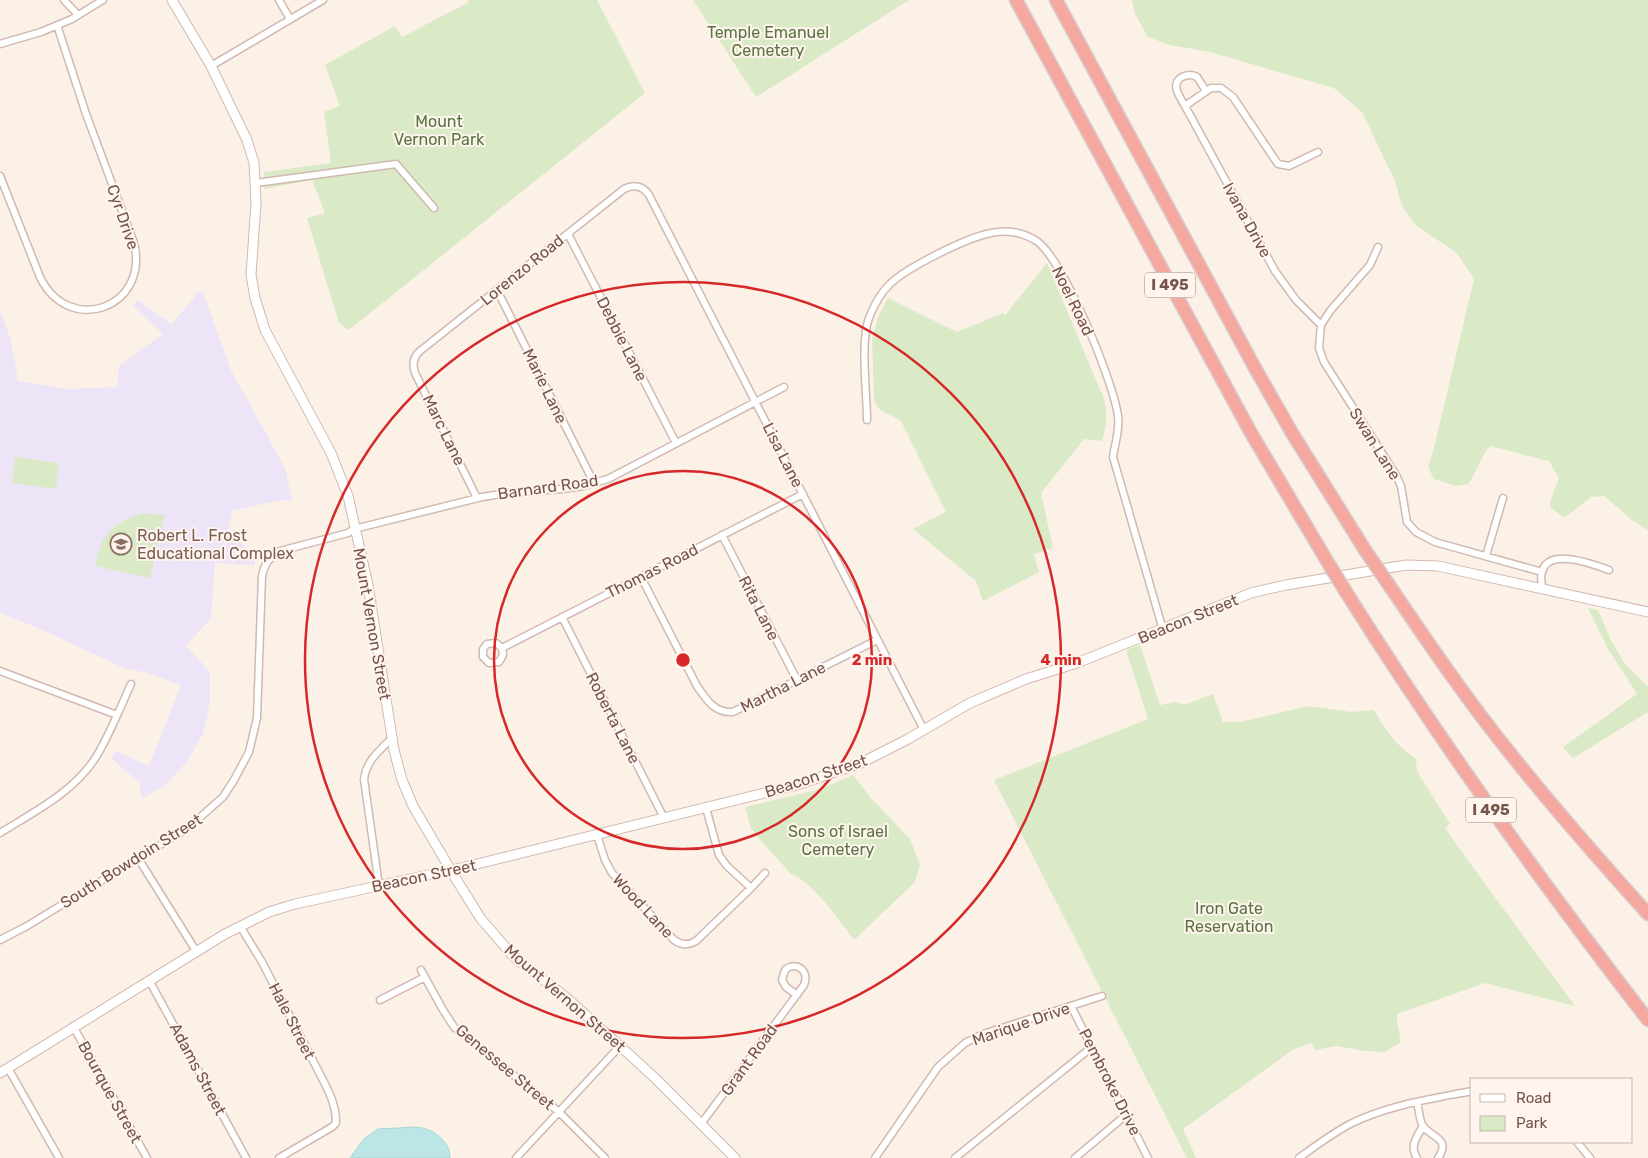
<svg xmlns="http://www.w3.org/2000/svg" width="1648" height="1158" viewBox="0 0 1648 1158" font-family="Rubik,sans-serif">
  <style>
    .education { fill: #eee4f8 }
    .green { fill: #daeac6 }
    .water { fill: #bce6e5; stroke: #a2d7d7 }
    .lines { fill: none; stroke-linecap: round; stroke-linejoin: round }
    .minor-casing { stroke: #d0b9b0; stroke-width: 9 }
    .secondary-casing { stroke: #d3b8ae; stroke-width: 11 }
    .motorway-casing { stroke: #d8cfcd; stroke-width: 15 }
    .minor { stroke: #fff; stroke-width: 6 }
    .secondary { stroke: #fff; stroke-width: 9 }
    .motorway { stroke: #f5a8a0; stroke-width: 12 }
    .motorway-bridge-casing { stroke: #d8cfcd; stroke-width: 15; stroke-linecap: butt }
    .motorway-bridge { stroke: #f5a8a0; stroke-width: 12 }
    .ring { fill: none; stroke: #d62828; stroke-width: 2.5 }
    .labels { text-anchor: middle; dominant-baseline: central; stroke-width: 4; stroke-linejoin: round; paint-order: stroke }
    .shield { fill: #fff5ee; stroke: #9e847d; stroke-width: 1 }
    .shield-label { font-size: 15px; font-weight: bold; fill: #75544c }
    .park-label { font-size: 16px; fill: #587541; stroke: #fff5ee }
    .street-label { font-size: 16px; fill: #75544c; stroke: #fff5ee }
    .education-label { font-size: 16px; fill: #785e54; stroke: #fff5ee; text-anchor: start }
    .centre { fill: #d62828; stroke: #fff5ee; stroke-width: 2.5 }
    .ring-label { font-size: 15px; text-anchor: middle; font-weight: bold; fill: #d62828; stroke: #fff5ee; stroke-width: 4; stroke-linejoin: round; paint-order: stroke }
  </style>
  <rect width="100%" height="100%" fill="#fcf1e7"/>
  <!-- education -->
  <path class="education" d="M203 292 231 370 285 468 292 500 276 501 232 511 228 532 256 556 254 565 215 563 211 618 186 646 210 672V703L203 734 187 762 164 786 141 799 140 783 111 758 116 751 149 766 181 685 147 673 124 668 38 628 0 613V310L11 340 18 381 66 389 117 387 119 366 163 334 133 306 138 300 171 324 195 297V293Z"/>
  <!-- green -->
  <path class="green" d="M468 0H597L645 93 349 330 339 323 307 218 325 213 312 180 264 189V172L331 163 324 112 340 106 325 65 395 26 402 37 469 2Z
    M693 0H909L756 97Z
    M1132 0H1648V530L1632 520 1604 496 1591 497 1568 515 1563 517 1550 507 1551 499 1559 478 1549 461 1490 446C1480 458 1477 472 1468 484L1456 486 1434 479 1428 467 1434 448 1474 279 1457 253 1415 225 1401 204 1395 181 1362 112 1334 88 1210 52 1170 45 1148 37 1135 14Z
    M1047 263 1104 399C1108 415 1106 426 1102 441L1084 439 1041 493 1053 548 1034 554 1039 572 983 601 976 581 913 529 946 512 901 421 879 409 874 400 872 339 878 317 888 298 957 332 1003 313 1005 315Z
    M15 457 59 463 56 489 12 483Z
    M144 513 165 515 150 578 95 566C103 533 110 523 144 513Z
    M1588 608 1598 610 1611 640 1625 664 1648 687V712L1573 758 1563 747 1637 694 1607 647Z
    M1140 645 1160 705 1175 702 1184 705 1213 694 1223 722H1240L1308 706 1351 712 1374 710C1387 732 1395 744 1416 759L1417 771 1450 824 1445 828 1461 851 1575 1006 1485 983 1397 1014C1396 1024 1401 1032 1400 1043L1384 1052 1365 1051 1336 1046 1315 1050 1311 1043 1294 1049 1183 1129 1196 1158H1187L994 780 1148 719 1126 650Z
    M853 775 871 798 910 839 920 865 915 882 854 940C840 921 813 882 791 874L756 835 751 828 745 807 820 789Z"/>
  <!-- water -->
  <path class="water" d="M398 1128C406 1128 415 1126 422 1128 437 1131 450 1143 450 1158H350L364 1139 378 1129Z"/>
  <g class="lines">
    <!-- minor casing -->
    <g class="minor-casing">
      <path id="minor" d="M64 0 78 15
        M279 0 290 19
        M0 44 41 32 72 19 103 0
        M211 66 323 0
        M1185 106C1182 101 1179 96 1177 91 1173 78 1187 72 1197 77L1206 91
        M1318 152 1289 166 1278 164 1233 97 1221 88H1211L1185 106 1275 271 1296 300 1321 325
        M0 176 40 277C69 337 150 308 134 243L86 114 57 25
        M256 183 396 164 434 208
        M568 234 676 443
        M1378 247 1370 265 1330 311 1321 325 1319 348 1324 362 1396 475 1401 486 1407 522 1416 532 1435 542 1542 572
        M497 290 594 483
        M867 420C867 393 860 342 869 318 874 305 880 293 891 283 908 267 968 237 991 233 1006 230 1022 232 1035 240 1062 255 1114 383 1118 416 1120 429 1115 443 1113 457L1163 630
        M477 498 415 373C412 364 413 357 420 351L624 189C634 184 643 186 649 195L924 730
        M722 535 797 680
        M1486 556 1503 498
        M641 577 697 686C707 701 715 713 733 712L877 640
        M1542 588C1542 584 1540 577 1542 572 1548 547 1593 564 1609 570
        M562 617 664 818
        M502 648 496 643 487 644 483 649V657L489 663 499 662 503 655 502 648 803 494
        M0 671 117 715
        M0 833C34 812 74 792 96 757 110 734 120 708 131 684
        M597 835 605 860 612 873 674 940C681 945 688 946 696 941L751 888 727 866 719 855 706 808
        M138 858 196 951
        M379 886 364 779C366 761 380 750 392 738
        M751 888 765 873
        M240 926 262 962 324 1082C331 1096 336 1107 336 1123L332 1127 279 1158
        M0 940 27 926 188 828 223 797 234 780 249 752 257 718 262 576C264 565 270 556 280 551L348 533 354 529 482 497 507 493 562 489 583 486 608 479 784 387
        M421 970 443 1010 454 1027 559 1112 605 1158
        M149 980 246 1158
        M380 1000 425 977
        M1071 1006 1148 1158
        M73 1026 147 1158
        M8 1068 59 1158
        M1417 1102C1419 1109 1419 1120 1423 1126 1430 1137 1452 1138 1438 1158
        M701 1124 804 985C810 971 796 960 785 970L782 980 786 987 797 995
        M1577 1142 1590 1158
        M516 1158 620 1046
        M875 1158 938 1067 965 1043 983 1034 1102 996
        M955 1158 1092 1047
        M1075 1158 1126 1115
        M1299 1158C1315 1146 1332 1134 1350 1124 1388 1105 1431 1099 1472 1091
        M1417 1158C1409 1146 1417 1137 1423 1126"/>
    </g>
    <!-- secondary casing -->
    <g class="secondary-casing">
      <path id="secondary" d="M172 0 211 66 247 140 254 163 256 203 251 275 255 298 265 330 331 453 348 496 368 585 394 750 402 780 413 806 456 879 481 919 515 958 567 998 620 1046 656 1079 735 1158
        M0 1073 225 934 269 912 295 904 465 867 797 785 861 763 908 739 970 703 1026 679 1077 663 1251 593 1286 585 1394 567 1407 565 1438 566 1648 612"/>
    </g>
    <!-- motorway casing -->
    <g class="motorway-casing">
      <path id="motorway" d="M1016 0 1251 433 1330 566
        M1056 0 1255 368 1292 433 1365 550
        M1389 585C1429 644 1469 703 1514 758 1557 812 1602 863 1648 914
        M1346 592C1439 740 1541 882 1648 1020"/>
    </g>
    <!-- minor -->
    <use href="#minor" class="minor"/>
    <!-- secondary -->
    <use href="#secondary" class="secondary"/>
    <!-- motorway -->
    <use href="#motorway" class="motorway"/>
    <!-- motorway-bridge casing -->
    <g class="motorway-bridge-casing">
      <path id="motorway-bridge" d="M1365 550 1389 585
        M1330 566 1346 592"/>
    </g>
    <!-- motorway-bridge -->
    <use href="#motorway-bridge" class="motorway-bridge"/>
  </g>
  <!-- distance rings -->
  <g class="ring">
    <circle cx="683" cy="660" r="189"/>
    <circle cx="683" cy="660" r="378"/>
  </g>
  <!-- icons -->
  <defs>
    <g id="school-ring" transform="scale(1.125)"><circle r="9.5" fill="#fff5ee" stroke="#8d6e63" stroke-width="1.5"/><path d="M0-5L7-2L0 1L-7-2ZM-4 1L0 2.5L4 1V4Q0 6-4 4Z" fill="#8d6e63"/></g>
  </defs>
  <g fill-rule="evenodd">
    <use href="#school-ring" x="121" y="544"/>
  </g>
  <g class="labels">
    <!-- shield labels -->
    <g class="shield">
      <rect x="1145" y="272.5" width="50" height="25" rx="4"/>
      <rect x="1466" y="797.5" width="50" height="25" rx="4"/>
    </g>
    <g class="shield-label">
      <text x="1170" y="285">I 495</text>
      <text x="1491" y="810">I 495</text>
    </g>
    <!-- park labels -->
    <g class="park-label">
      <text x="768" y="32">Temple Emanuel<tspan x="768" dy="18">Cemetery</tspan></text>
      <text x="439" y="121">Mount<tspan x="439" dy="18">Vernon Park</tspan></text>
      <text x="838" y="831">Sons of Israel<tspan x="838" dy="18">Cemetery</tspan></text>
      <text x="1229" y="908">Iron Gate<tspan x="1229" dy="18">Reservation</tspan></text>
    </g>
    <!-- street labels -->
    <g class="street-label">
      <text transform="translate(123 217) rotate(71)">Cyr Drive</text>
      <text transform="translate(1247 220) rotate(61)">Ivana Drive</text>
      <text transform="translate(522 270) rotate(-39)">Lorenzo Road</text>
      <text transform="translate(1073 301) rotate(64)">Noel Road</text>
      <text transform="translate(622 339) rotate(63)">Debbie Lane</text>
      <text transform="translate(545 386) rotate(64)">Marie Lane</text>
      <text transform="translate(444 430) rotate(64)">Marc Lane</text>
      <text transform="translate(1375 444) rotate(58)">Swan Lane</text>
      <text transform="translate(783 455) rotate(63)">Lisa Lane</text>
      <text transform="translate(548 487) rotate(-8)">Barnard Road</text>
      <text transform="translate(652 571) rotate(-27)">Thomas Road</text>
      <text transform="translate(759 608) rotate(63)">Rita Lane</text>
      <text transform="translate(1188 619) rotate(-22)">Beacon Street</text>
      <text transform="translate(372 624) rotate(80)">Mount Vernon Street</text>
      <text transform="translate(783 687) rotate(-27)">Martha Lane</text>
      <text transform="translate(613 718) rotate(63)">Roberta Lane</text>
      <text transform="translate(816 776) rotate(-18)">Beacon Street</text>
      <text transform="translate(131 861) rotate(-32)">South Bowdoin Street</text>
      <text transform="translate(424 876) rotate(-12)">Beacon Street</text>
      <text transform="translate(643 906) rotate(47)">Wood Lane</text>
      <text transform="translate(565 998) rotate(41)">Mount Vernon Street</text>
      <text transform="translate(292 1021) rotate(63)">Hale Street</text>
      <text transform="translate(1021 1024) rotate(-19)">Marique Drive</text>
      <text transform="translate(749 1060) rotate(-54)">Grant Road</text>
      <text transform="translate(505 1067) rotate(40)">Genessee Street</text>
      <text transform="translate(198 1069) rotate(62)">Adams Street</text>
      <text transform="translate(1110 1082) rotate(63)">Pembroke Drive</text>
      <text transform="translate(110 1092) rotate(61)">Bourque Street</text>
    </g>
    <!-- education labels -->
    <g class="education-label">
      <text x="137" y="535">Robert L. Frost<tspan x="137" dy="18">Educational Complex</tspan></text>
    </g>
  </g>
  <circle cx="683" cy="660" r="8" class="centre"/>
  <g class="ring-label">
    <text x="872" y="665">2 min</text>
    <text x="1061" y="665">4 min</text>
  </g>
  <!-- legend -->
  <rect x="1470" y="1078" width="162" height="65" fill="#fff5ee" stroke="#c8b5ad"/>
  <rect x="1480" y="1094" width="25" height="8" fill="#ffffff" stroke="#c8b5ad"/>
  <text x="1516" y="1103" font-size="15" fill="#75544c">Road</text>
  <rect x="1480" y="1116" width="25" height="15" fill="#daeac6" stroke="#c8b5ad"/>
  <text x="1516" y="1128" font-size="15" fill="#75544c">Park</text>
</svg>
